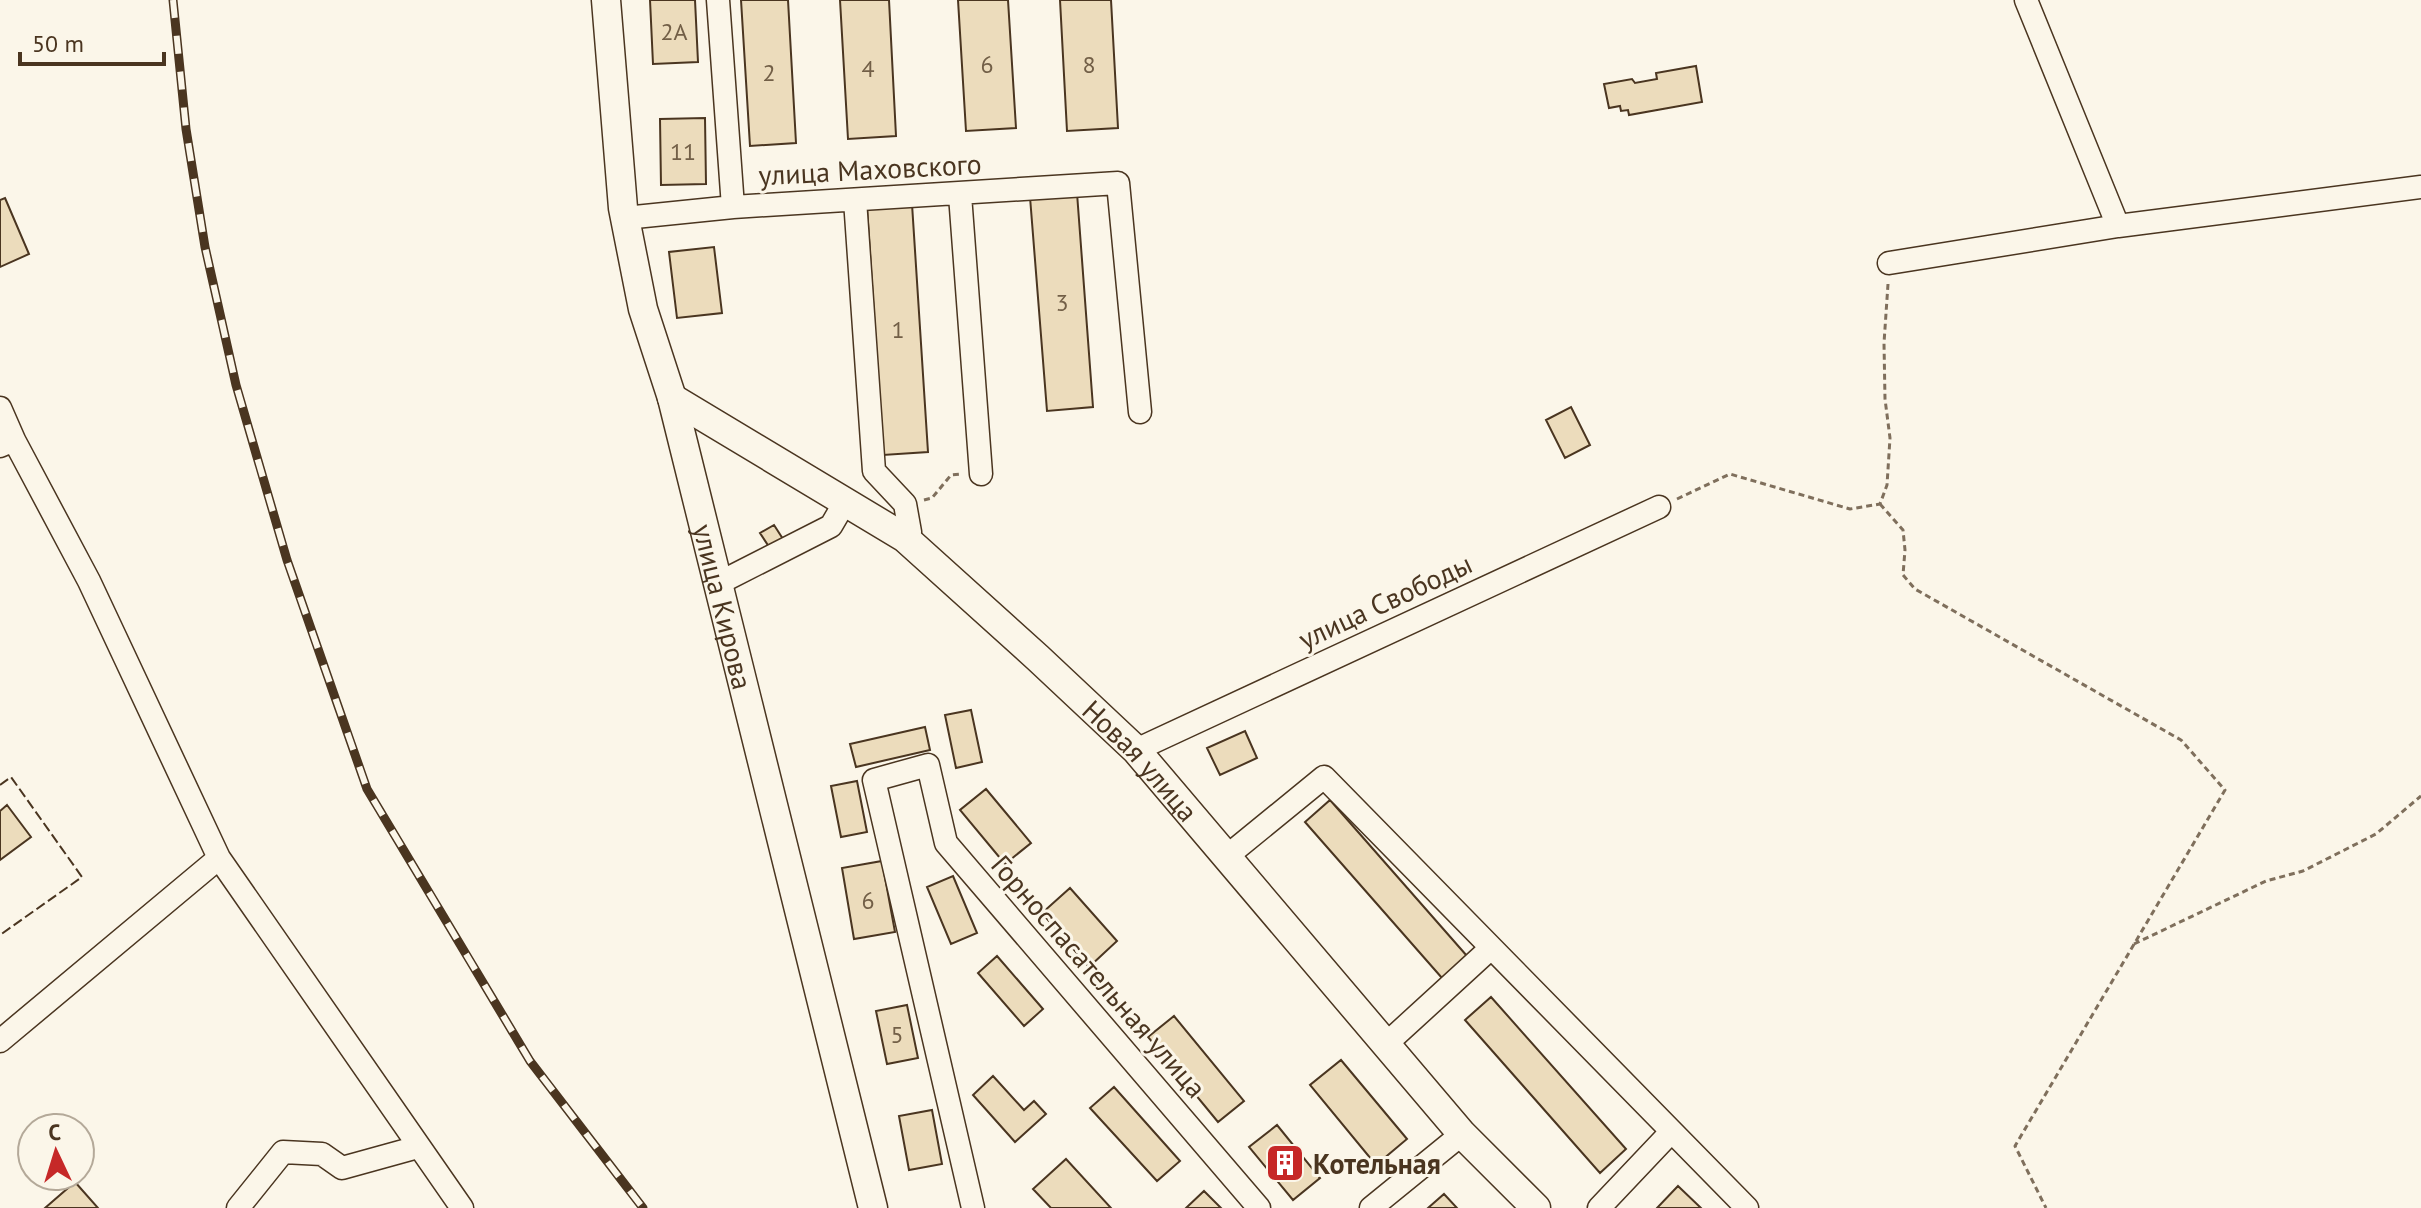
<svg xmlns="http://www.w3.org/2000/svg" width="2421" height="1208" viewBox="0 0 2421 1208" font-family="'PT Sans',sans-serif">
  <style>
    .building { fill: #ecdcbc; stroke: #4a3520; stroke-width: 2 }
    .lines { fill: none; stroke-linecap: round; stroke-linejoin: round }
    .minor-casing { stroke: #4a3520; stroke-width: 25 }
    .major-casing { stroke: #4a3520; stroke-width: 31 }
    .path { stroke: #7f6f5c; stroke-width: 3; stroke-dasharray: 6 4; stroke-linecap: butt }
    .minor { stroke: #fbf6e9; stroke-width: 22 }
    .major { stroke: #fbf6e9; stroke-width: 28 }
    .rail-casing { stroke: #4a3520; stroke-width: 9 }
    .rail { stroke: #fbf6e9; stroke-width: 6; stroke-dasharray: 18; stroke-linecap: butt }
    .fence { stroke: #4a3520; stroke-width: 2; stroke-dasharray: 10 4; stroke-linecap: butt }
    .labels { text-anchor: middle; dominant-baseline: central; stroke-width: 6; stroke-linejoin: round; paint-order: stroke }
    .number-label { font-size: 24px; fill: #725f47 }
    .street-label { font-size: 28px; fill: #4a3520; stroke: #fbf6e9 }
    .poi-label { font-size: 28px; font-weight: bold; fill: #4a3520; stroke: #fbf6e9; text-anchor: start }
  </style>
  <rect width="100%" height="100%" fill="#fbf6e9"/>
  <!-- building -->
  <path class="building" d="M650 0H695L698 62 653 64Z
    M741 0H788L796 143 750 146Z
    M840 0H889L896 136 848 139Z
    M958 0H1008L1016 128 966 131Z
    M1060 0H1111L1118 128 1067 131Z
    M1696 66 1702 102 1629 115 1628 110 1621 111 1620 106 1609 108 1604 84 1632 79 1635 83 1657 79 1656 73Z
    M705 118 706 184 661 185 660 119Z
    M1077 193 1093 407 1047 411 1030 197Z
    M5 198 29 254 0 267V200Z
    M912 204 928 452 883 455 867 207Z
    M714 247 722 313 677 318 669 252Z
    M1571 407 1590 445 1565 458 1546 420Z
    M774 525 792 553 779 562 760 533Z
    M971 710 982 762 956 768 945 715Z
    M925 727 930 750 856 767 850 744Z
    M1245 731 1257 758 1220 775 1207 748Z
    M857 781 867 832 841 837 831 786Z
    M986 789 1031 843 1005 864 960 810Z
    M1330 800 1467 956 1442 978 1305 822Z
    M7 805 31 837 0 860V811Z
    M882 861 895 932 854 939 842 868Z
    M953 876 977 933 951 944 927 887Z
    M1070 888 1117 941 1089 967 1042 913Z
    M997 956 1043 1009 1024 1026 978 973Z
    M1491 997 1626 1149 1600 1173 1465 1020Z
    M907 1005 918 1058 887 1064 876 1011Z
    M1174 1016 1244 1101 1218 1122 1148 1037Z
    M1341 1060 1407 1139 1376 1165 1310 1085Z
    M993 1076 1024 1110 1034 1101 1046 1114 1015 1142 973 1095Z
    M1114 1087 1180 1161 1157 1181 1090 1108Z
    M932 1110 942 1164 909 1170 899 1116Z
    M1277 1125 1320 1178 1293 1200 1249 1147Z
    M1066 1159 1111 1208H1051L1033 1189Z
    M75 1182 98 1208H45Z
    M1678 1186 1701 1208H1657Z
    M1204 1191 1221 1208H1186Z
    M1444 1194 1457 1208H1428Z"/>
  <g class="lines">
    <!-- minor casing -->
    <g class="minor-casing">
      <path id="minor" d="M718 0 733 207
        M2026 0 2118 226 2421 187
        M960 195 981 474
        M855 200 874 471 905 504 910 532 905 538
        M625 218 733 207 1118 183 1140 412
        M1889 263 2118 226
        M0 408 14 440
        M0 446 14 440 89 581 219 858 462 1208
        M717 584 831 526 845 502
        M1136 750 1659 507
        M1226 857 1324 777 1747 1208
        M0 1041 219 858
        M1385 1045 1491 948
        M238 1208 283 1152 322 1154 342 1168 418 1147
        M973 1208 874 780 928 765 946 843 1259 1208
        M1371 1208 1462 1134
        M1599 1208 1671 1132"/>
    </g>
    <!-- major casing -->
    <g class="major-casing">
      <g id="major">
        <path id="s1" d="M606 0 623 208 643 309 672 398 873 1208"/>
        <path id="s2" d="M672 398 905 538 1038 658 1136 750 1462 1134 1536 1208"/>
      </g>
    </g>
    <!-- path -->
    <path class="path" d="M1677 499 1730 474 1850 509 1880 504 1887 485 1890 438 1885 399 1884 343 1888 284
      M924 500 932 498 951 475 961 474
      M1880 504 1903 530 1905 550 1903 575 1915 589 2181 740 2225 790 2015 1146 2046 1208
      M2134 944 2266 881 2303 871 2376 834 2421 796"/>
    <!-- minor -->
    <use href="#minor" class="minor"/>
    <!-- major -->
    <use href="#major" class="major"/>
    <!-- rail casing -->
    <g class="rail-casing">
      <path id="rail" d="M173 0 186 129 205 247 236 385 287 560 367 789 530 1061 643 1208"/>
    </g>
    <!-- rail -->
    <use href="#rail" class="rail"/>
    <!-- fence -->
    <path class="fence" d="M0 785 11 777 82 877 0 935"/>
  </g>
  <!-- icons -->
  <defs>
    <g id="building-square" transform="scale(2)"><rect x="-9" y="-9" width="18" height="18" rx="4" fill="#c62828" stroke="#fbf6e9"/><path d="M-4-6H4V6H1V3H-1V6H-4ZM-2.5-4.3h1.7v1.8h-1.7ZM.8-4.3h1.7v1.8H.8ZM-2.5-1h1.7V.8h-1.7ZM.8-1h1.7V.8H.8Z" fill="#fff"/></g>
  </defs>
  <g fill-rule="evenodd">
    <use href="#building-square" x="1285" y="1163"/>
  </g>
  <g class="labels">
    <!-- number labels -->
    <g class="number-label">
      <text x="674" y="31">2А</text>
      <text x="987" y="64">6</text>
      <text x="1089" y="64">8</text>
      <text x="868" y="68">4</text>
      <text x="769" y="72">2</text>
      <text x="683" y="151">11</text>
      <text x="1062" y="302">3</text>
      <text x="898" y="329">1</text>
      <text x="868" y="900">6</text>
      <text x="897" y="1034">5</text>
    </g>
    <!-- street labels -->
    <g class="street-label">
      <text transform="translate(870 169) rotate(-3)">улица Маховского</text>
      <text transform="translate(1385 601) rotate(-25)">улица Свободы</text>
      <text stroke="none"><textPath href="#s1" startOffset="620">улица Кирова</textPath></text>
      <text stroke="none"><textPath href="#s2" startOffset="596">Новая улица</textPath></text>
      <text transform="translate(1099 976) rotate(49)">Горноспасательная улица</text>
    </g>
    <!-- poi labels -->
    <g class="poi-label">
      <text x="1313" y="1163">Котельная</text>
    </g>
  </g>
  <!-- north arrow -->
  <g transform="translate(56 1152) rotate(356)"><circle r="38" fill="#fbf6e9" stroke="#b4a999" stroke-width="2"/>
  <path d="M0-6L14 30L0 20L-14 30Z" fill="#c62828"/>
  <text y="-12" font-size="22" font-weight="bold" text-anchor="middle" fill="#4a3520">С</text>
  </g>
  <!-- scale -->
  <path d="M20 52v12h144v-12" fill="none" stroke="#4a3520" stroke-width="4"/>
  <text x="32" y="52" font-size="24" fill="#4a3520" stroke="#fbf6e9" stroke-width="6" paint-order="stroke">50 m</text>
</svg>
